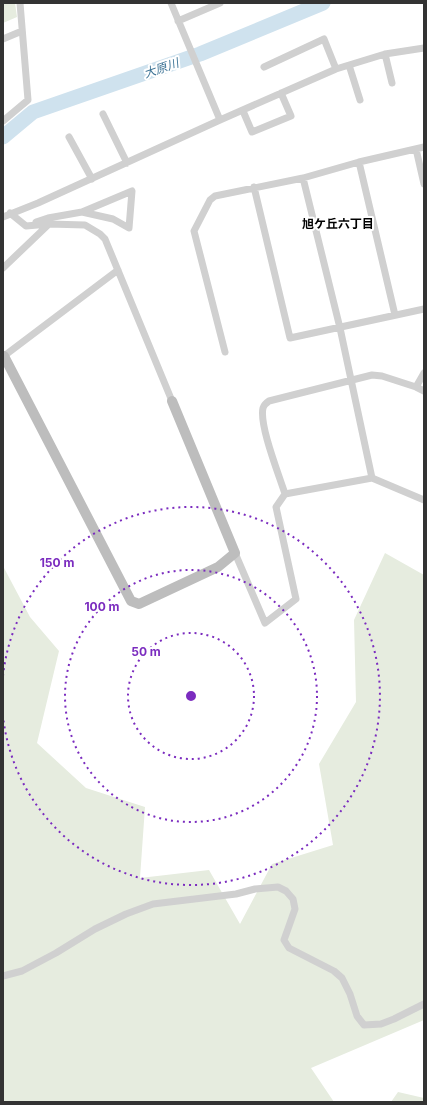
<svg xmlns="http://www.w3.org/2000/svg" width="427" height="1105" viewBox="0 0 427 1105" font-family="Inter,'Noto Sans JP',sans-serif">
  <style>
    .green { fill: #e6ecdf }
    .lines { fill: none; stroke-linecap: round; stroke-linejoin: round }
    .river { stroke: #cfe2ee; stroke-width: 15 }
    .street { stroke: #d0d0d0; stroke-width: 7 }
    .secondary { stroke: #bdbdbd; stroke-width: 10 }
    .ring { fill: none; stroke: #7b2cbf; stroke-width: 2; stroke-dasharray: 2 4 }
    .labels { text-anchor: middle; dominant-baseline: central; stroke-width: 4; stroke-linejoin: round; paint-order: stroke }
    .water-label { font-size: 12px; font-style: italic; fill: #3f7597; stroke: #fff }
    .neighbourhood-label { font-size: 12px; font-weight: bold; fill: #000; stroke: #fff }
    .centre { fill: #7b2cbf; stroke: #fff; stroke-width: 2 }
    .ring-label { font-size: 12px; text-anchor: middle; font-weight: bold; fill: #7b2cbf; stroke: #fff; stroke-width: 4; stroke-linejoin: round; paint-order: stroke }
  </style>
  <rect width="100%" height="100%" fill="#fff"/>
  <!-- green -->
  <path class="green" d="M3 3H15L17 17 3 23Z
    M385 553 424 575V1020L311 1068 334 1102H3V566L30 617 59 651 37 743 86 788 145 807 140 878 209 870 240 924 272 864 333 845 319 764 356 702 354 620Z
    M398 1092 424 1098V1102H391Z"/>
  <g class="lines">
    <!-- river -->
    <path class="river" d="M3 137 33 112 200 54 323 3"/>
    <!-- street -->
    <path class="street" d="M171 3 220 120
      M178 21 220 3
      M3 39 22 31
      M385 54 392 83
      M349 65 360 100
      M264 67 324 39 336 69
      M243 111 252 132 291 116 281 93
      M103 114 127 163
      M3 121 28 100 20 3
      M69 137 92 179
      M416 149 424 184
      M359 162 395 315
      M303 178 340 328 372 478 424 500
      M254 187 290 338 424 309
      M10 213 26 226 49 224 85 225 100 234 105 239 172 401
      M3 217 38 203 220 120 336 69 385 54 424 48
      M36 222 48 218 82 212 132 191 129 228 113 219 82 212
      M3 268 49 224
      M225 352 194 231 210 200 215 196 303 178 359 162 424 147
      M4 356 118 270
      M424 373 416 387 424 391
      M372 478 285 494C279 475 259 425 263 408 264 405 266 403 269 401L372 375 382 376 416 387
      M235 553 265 623 296 599 276 507 285 494
      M3 976 22 971 56 953 95 929 126 914 153 904 236 894 255 889 278 887 286 891 293 899 295 909 284 940 289 948 334 971 342 978 350 994 357 1016 364 1025 381 1024 394 1019 424 1004"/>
    <!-- secondary -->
    <path class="secondary" d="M4 356 131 601 139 604 218 567 235 553 172 401"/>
  </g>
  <!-- distance rings -->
  <g class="ring">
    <circle cx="191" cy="696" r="63"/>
    <circle cx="191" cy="696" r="126"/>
    <path d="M3 676A189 189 0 1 1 3 716"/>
  </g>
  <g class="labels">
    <!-- water labels -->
    <g class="water-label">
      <text transform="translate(161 68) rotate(-19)">大原川</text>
    </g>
    <!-- neighbourhood labels -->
    <g class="neighbourhood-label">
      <text x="338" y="223">旭ケ丘六丁目</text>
    </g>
  </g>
  <circle cx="191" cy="696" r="6" class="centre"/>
  <g class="ring-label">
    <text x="57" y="567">150 m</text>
    <text x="102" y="611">100 m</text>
    <text x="146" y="656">50 m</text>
  </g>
  <!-- border -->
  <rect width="427" height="1105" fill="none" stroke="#333333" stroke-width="8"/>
</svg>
